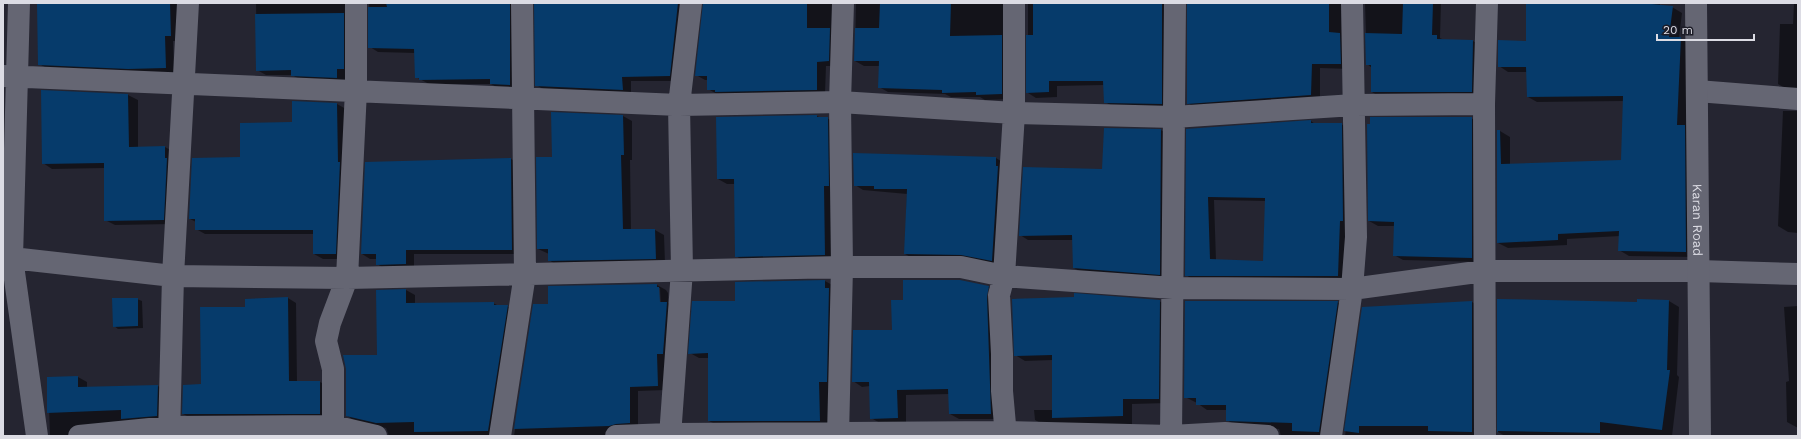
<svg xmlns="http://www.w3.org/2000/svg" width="1801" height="439" viewBox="0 0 1801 439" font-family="'Work Sans',sans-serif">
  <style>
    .shadow { fill: #0007; fill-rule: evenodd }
    .building { fill: #063b6b; fill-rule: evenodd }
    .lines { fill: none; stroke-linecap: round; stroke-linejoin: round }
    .minor { stroke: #656673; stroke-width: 22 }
    .tertiary { stroke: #656673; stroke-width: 22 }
    .labels { text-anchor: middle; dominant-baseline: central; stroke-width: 3.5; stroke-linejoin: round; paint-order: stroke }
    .street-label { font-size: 13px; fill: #dcdce4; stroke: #1c1c27 }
  </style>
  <rect width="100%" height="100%" fill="#252531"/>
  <!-- shadow -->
  <path class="shadow" d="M41 3H179V41H173L174 73 50 70 41 65Z
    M256 3H353L346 82 301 80 292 75H266L257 70Z
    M369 3H519V90L500 89 491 84H429L416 77 415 53 378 52 370 47Z
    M536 3H689L678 81H631V95L545 90 536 85Z
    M704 3H840L837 66H826L825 94H717L708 89V80H705L696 75Z
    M856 3H1011L1010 99 985 100 980 97H951L945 94 888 92 879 87 880 66H864L855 61Z
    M1028 3H1171L1170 109 1114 107 1105 102 1104 85 1057 86V97L1036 98 1028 93Z
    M1188 3H1349V69L1320 68V100L1196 108 1188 103Z
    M1365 3H1441L1440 38 1444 40 1473 41 1482 46 1480 96 1380 97 1372 92V68L1367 64Z
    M1551 3H1660V6L1672 7 1682 13 1679 38 1690 44 1695 257 1629 256 1619 250 1620 236 1567 239V245L1508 248 1498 243 1500 131 1510 137V165L1622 161 1624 101 1537 102 1528 97 1527 72H1508L1499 66 1527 42Z
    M1794 3H1798V91L1788 90 1778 84 1780 24H1793Z
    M42 91 128 95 138 100V148L165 147 174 152 173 224 115 225 105 220V168L52 169 43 163Z
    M293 102 337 104 346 109 344 259H323L314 254V234H205L196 229V222L190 219 241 158 293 123Z
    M1783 111H1798V233L1788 232 1778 226Z
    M623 116 632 121V160H630L631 230H655L664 235 665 263 558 266 549 260V254L538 249 553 158Z
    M817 116 821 118H827L837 124 834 260 745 262 736 256 735 184H727L718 179Z
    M1471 118 1480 123 1481 262 1403 260 1394 255V226H1378L1369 221Z
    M1311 121 1315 124H1341L1348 128 1344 279H1192L1186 275 1187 130ZM1214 200 1266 201 1264 262 1216 260Z
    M1105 129 1161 130 1169 135 1168 279 1083 273 1074 268V240H1028L1020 235 1103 170Z
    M996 158 1004 163 1001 265 914 259 905 254 907 194 863 190 855 185Z
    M511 159 520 164 521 254H414V269H385L377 264V259H370L362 254Z
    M825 281 834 286 829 425 719 426 709 421V358H699L690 353 736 302Z
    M657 285 666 290 668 293V303L676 308 666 390 638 391V428L614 436H514L534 305H550ZM658 288H660L661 307H659Z
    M988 286 997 292 1000 419H959L950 414V394L906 395V423H880L871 418 870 386 862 387 853 381 893 331 904 301ZM987 288H989L987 301Z
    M406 290 415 295V304L493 303 499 306H507L516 311 497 436H389L386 428 355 421 346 415 378 356Z
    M288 298 296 303 297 382H320L328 386V418H191L183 414 202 385 246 308Z
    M1075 298 1159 301 1169 306 1168 403 1132 404V427L1044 425 1035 420 1034 410H1053V360L1025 361 1015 355Z
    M137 299 142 301 143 328 118 329 114 326Z
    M1498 300 1638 303 1669 301 1679 307 1677 375 1679 377 1672 436H1505L1498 432Z
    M1337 302 1347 308 1329 436H1281L1279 429 1236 426 1227 420V410H1207L1197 403 1185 397Z
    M1472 302 1481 307 1482 436H1345L1363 308Z
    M1798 306V428L1787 422 1786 382 1789 381 1784 307Z
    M78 377 87 382V388L158 386 166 391V420L76 436H50L48 378Z
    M3 383 4 435 24 436H3Z"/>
  <!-- building -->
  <path class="building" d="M61 3H170L171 36H165L166 68 128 69 38 65 37 4Z
    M386 3H510V85L490 84V79L419 80V78H415L414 49 368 48V7H387Z
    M534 3H678L670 76 622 77 623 90 535 86Z
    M703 3H807V28H830L829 61 817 62V90L715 92V90H707V76H695Z
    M880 3H951L950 36 1002 35V94L976 95V92L942 93V90L878 88 879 61H854L855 28H879Z
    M1033 3H1162V104L1104 103 1103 81H1049V92L1026 93V35H1033Z
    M1187 3H1329V32L1340 33 1341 64H1312L1311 95 1187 104Z
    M1403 3H1433L1432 35H1437V39L1473 40 1472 92H1371V65H1366L1365 33 1402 34Z
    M1550 3H1641L1673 6 1669 37H1681L1677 125H1685L1686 252 1618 251 1619 231 1558 234V240L1497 243V130H1500L1501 164 1621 160 1623 96 1527 97 1526 67H1498V40L1526 41V4Z
    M344 13V69H337V78L291 76V70L256 71 255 14Z
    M41 90 128 94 129 147 165 146V158H167L164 220 104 221V163L42 164Z
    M292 101 337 103 338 162H340L336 254H313V230H195V219H189L192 158 240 157V123L292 122Z
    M551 112 623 115 624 155H621L623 229H655L656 259 548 261V249H537L536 157H552Z
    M817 115V117H828L829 186H824L825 255 735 257 734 179H717L716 117Z
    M1370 117H1472V258L1393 256 1394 222 1368 221 1367 124H1370Z
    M1311 120V123H1342L1343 221H1340L1338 276H1185L1186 129ZM1208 197 1265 198 1263 261 1210 259Z
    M1104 128 1161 129 1160 275 1073 268 1072 235 1019 236 1023 167 1102 169Z
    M853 153 996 157V166H998L992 261 961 255 904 254 907 189H874V186H854Z
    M511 158 512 250H406V264L376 265V254H361L365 162Z
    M825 280V288H829L827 382H819L820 421H708V353L688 354 692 301H735V282Z
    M903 280H960L989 286 987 296 991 414H949L948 389 897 390 898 418 870 419 869 382H852L853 330H892L891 300H903Z
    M657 284V287H659L660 302H667L663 354H657L658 386 630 387V423L616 424 609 426 514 429 533 304H548V286Z
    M406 289V303L494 302V305H508L488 431 414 432V422L376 423 346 416V369L343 355H377L376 290Z
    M1074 293 1160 300 1159 399H1123V416L1052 418V355L1014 356 1012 299 1074 297Z
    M288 297 289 381H320V414H182L183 385 201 384 200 307H245V299Z
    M112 298H138V326L113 327Z
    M1497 299 1637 302V299L1669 300 1667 370H1670L1662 430 1600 422V433L1498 431 1497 433Z
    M1185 301H1338L1319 432 1292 431V423L1226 421V405H1196V398H1184Z
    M1472 301V432L1428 431V426H1359V433L1344 431 1362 307Z
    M78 376V387L158 385 157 416 121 419V410L47 413V377Z"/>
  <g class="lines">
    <!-- minor -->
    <path class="minor" d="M19 3 12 258 37 436
      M3 76 679 105 840 102 1014 113 1174 117 1354 105 1484 104
      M1697 91 1798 99
      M3 257 173 276 347 278 842 267H961L1004 276 1173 288 1352 289 1484 271H1699L1798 274
      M79 436 170 427 333 426 376 436
      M169 436 173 276 188 3
      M333 436V369L326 341 330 323 347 278 356 90V3
      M500 436 525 274 522 3
      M616 436 670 434 1006 432 1171 436 1225 433 1268 436
      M670 436 682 270 679 105 691 3
      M838 436 842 267 840 102 843 3
      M1006 436 1002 391V354L999 295 1004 276 1014 113V3
      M1171 436 1175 3
      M1331 436 1352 289 1356 237 1352 3
      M1485 436 1484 104 1487 3"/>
    <!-- tertiary -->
    <path class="tertiary" id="s1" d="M1696 3 1700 436"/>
  </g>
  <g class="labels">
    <!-- street labels -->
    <g class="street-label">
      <text stroke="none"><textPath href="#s1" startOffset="217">Karan Road</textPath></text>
    </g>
  </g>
  <!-- border -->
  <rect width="1801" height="439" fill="none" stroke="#dcdce4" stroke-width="8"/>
  <!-- scale -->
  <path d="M1657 34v6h97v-6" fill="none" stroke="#dcdce4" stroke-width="2"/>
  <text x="1663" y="34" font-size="12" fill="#dcdce4" stroke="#1c1c27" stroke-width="3" paint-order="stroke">20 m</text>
</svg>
